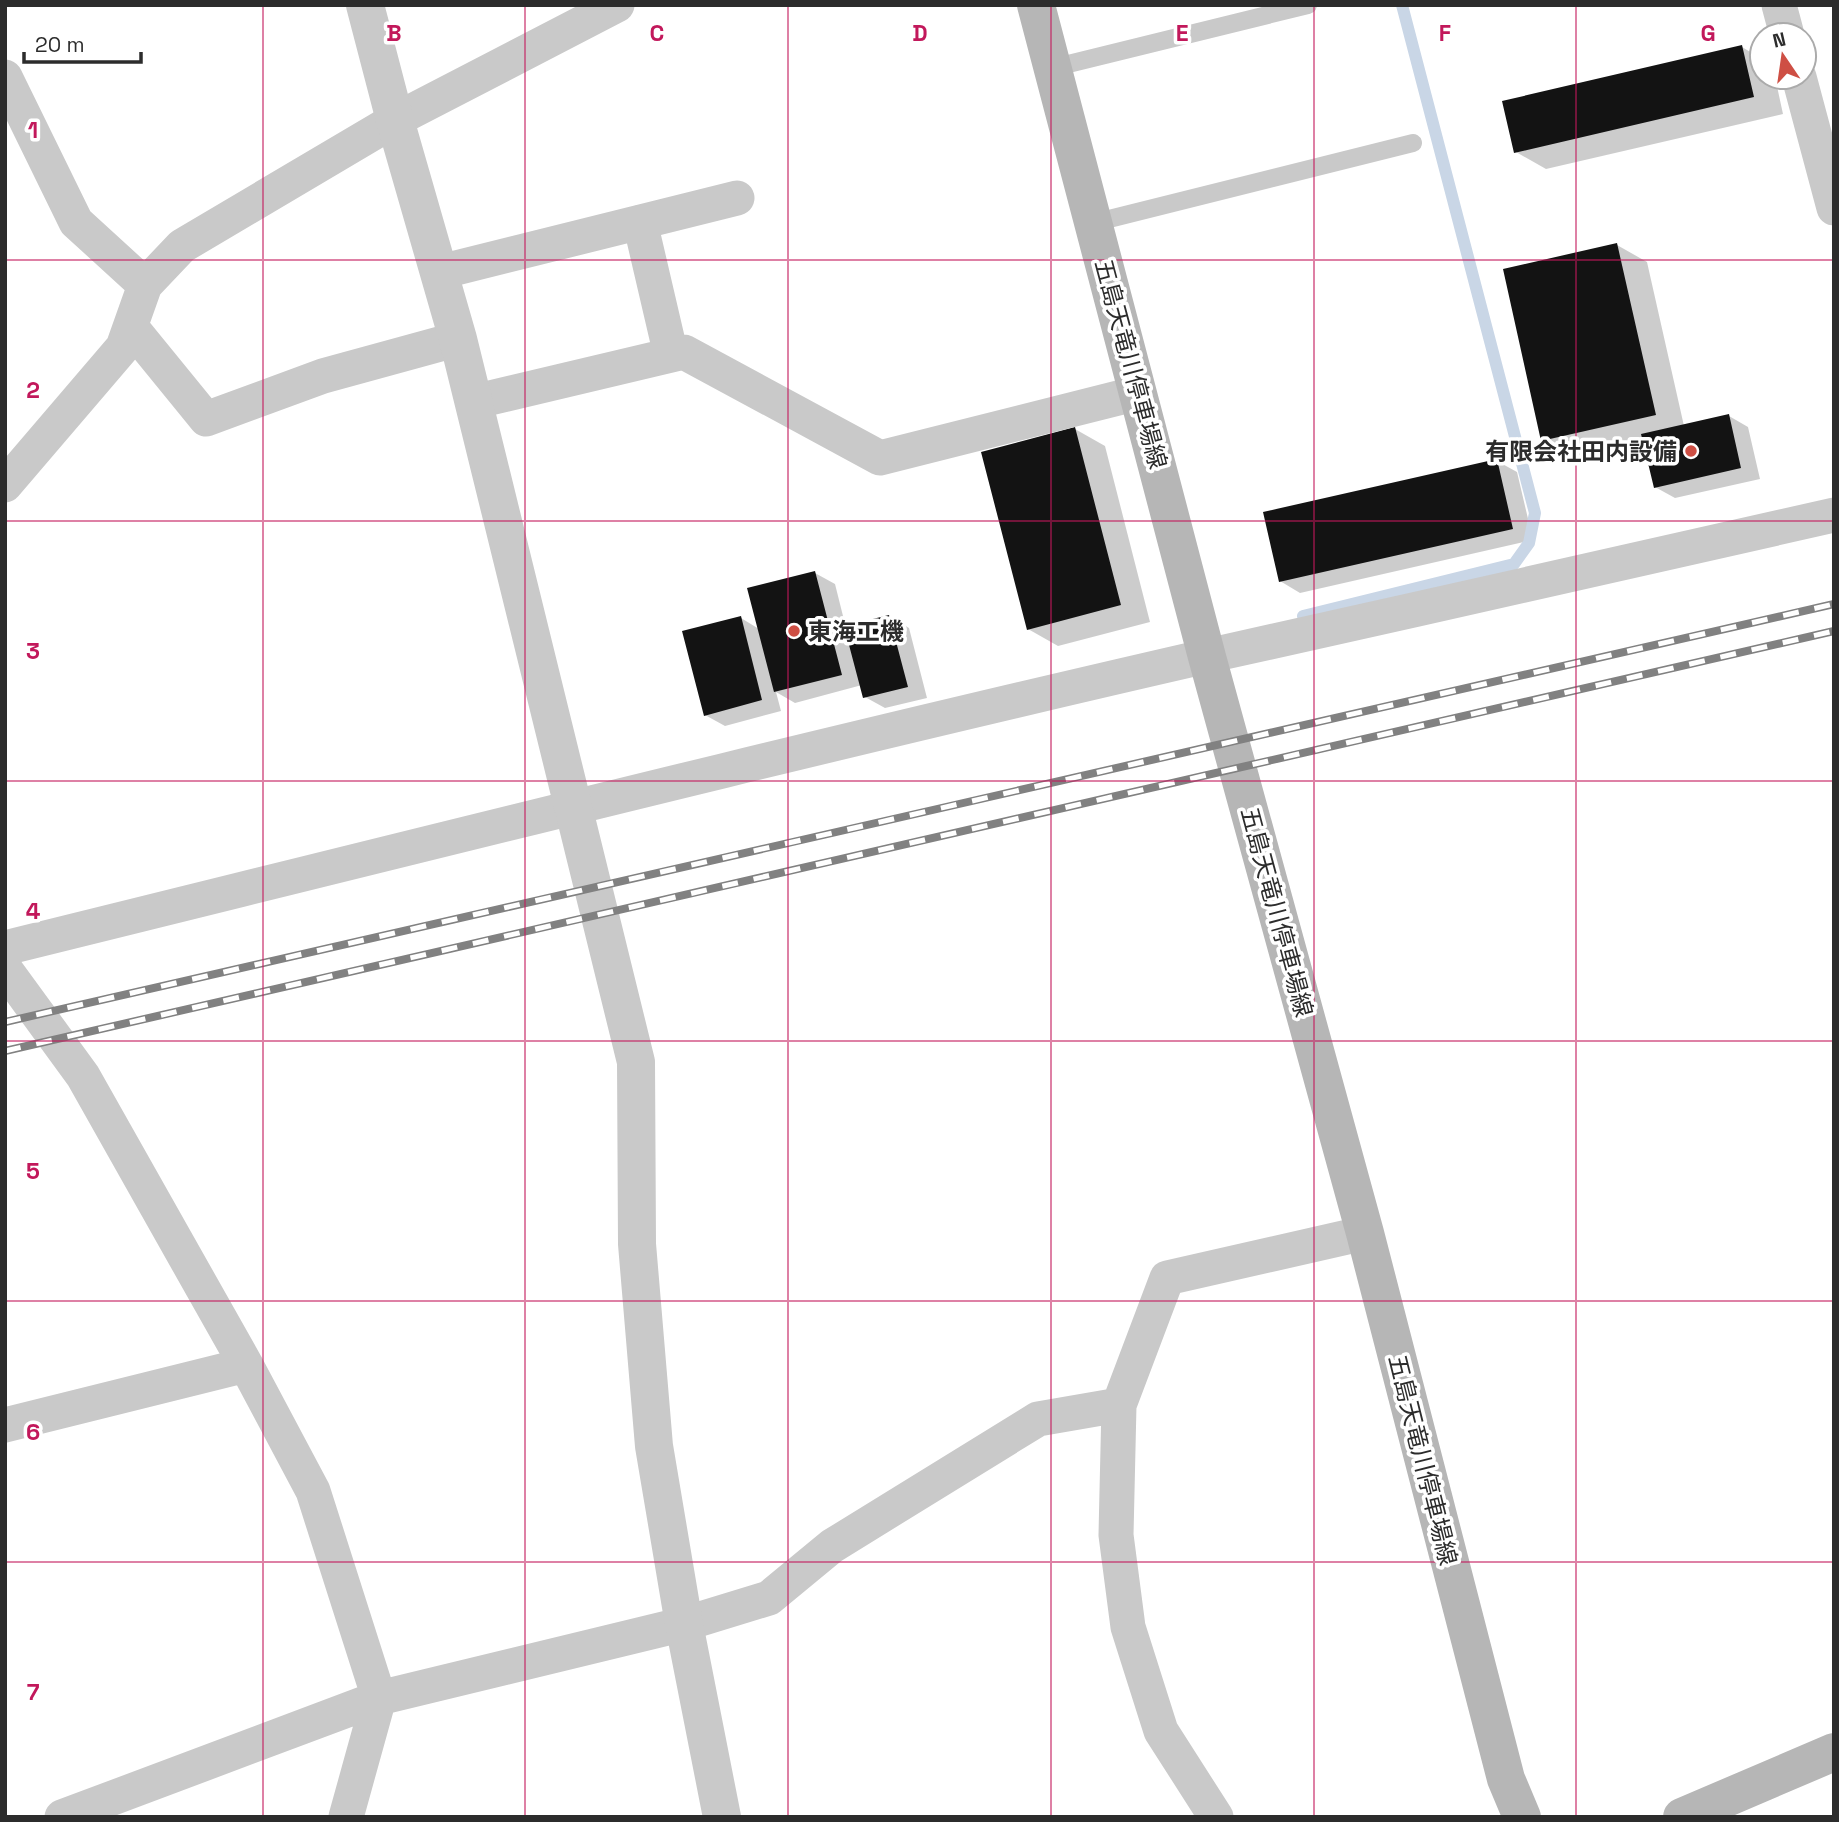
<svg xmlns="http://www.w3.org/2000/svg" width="1839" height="1822" viewBox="0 0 1839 1822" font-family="'Space Grotesk','Noto Sans JP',sans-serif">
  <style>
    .shadow { fill: #0003 }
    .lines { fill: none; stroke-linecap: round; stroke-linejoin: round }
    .stream { stroke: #c9d6e6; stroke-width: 12 }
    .building { fill: #131313 }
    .service { stroke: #c9c9c9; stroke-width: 18 }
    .minor { stroke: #c9c9c9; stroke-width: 35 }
    .tertiary { stroke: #c9c9c9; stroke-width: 38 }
    .secondary { stroke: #b6b6b6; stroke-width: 38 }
    .rail-casing { stroke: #818181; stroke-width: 8 }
    .rail { stroke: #fff; stroke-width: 5; stroke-dasharray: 16; stroke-linecap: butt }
    .grid { fill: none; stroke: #c2185b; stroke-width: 2; stroke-opacity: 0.55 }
    .poi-dot { fill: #ce4f44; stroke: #fff; stroke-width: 2.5 }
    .labels { text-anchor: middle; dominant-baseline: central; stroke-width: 7; stroke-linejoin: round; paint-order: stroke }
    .street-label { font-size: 24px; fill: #2c2c2c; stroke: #fff }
    .poi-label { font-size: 24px; font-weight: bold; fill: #2c2c2c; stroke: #fff; text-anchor: end }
    .grid-label { font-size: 23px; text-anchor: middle; font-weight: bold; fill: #c2185b; stroke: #fff; stroke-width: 7; stroke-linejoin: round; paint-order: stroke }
  </style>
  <rect width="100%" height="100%" fill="#fff"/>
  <!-- shadow -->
  <path class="shadow" d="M1742 47 1762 59V77H1775L1783 114 1546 169 1516 152Z
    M1617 245 1647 262 1684 426 1729 416 1748 427 1760 479 1675 498 1655 487 1645 441 1573 457 1543 440Z
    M1075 429 1105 446 1150 622 1058 646 1028 629Z
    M1497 461 1517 472 1533 540 1300 593 1280 581Z
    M815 573 835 584 846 628 889 616 909 628 927 698 885 708 865 697 862 685 795 703 776 692 781 711 725 726 705 715 741 618 759 629Z"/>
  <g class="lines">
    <!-- stream -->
    <path class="stream" d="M1303 616 1514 564 1529 543 1535 513 1402 5"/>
  </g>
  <!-- building -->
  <path class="building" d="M1742 45 1754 97 1514 153 1502 101Z
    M1617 243 1656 415 1541 441 1503 269Z
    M1729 414 1741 468 1654 488 1641 434Z
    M1075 427 1121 605 1027 630 981 452Z
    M1497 459 1513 529 1279 582 1263 512Z
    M815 571 842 675 774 692 747 588Z
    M889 615 908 687 863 698 844 626Z
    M741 616 762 700 704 716 682 631Z"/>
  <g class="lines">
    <!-- service -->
    <path class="service" d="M1052 68 1308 5
      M1093 223 1413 143"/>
    <!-- minor -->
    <path class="minor" d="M1779 5 1787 35
      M5 77 76 222 145 285
      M1799 77 1834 208
      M640 222 671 355
      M440 272 737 198
      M131 327 206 419 323 376 458 339
      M473 402 684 352 880 458 1138 393
      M5 485 123 347 145 285 182 246 395 120 617 5
      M5 948C406 849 806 748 1207 656 1416 609 1625 564 1834 515
      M5 969 83 1076 246 1365 313 1491 379 1698 346 1817
      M5 1425 246 1365
      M62 1817 379 1698 684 1624 769 1598 832 1546 1038 1419 1119 1405
      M1216 1817 1161 1731 1128 1627 1116 1535 1119 1405 1167 1278 1365 1233"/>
    <!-- tertiary -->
    <path class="tertiary" d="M365 5 395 120 458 339 636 1062 637 1244 654 1446 684 1624 722 1817"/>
    <!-- secondary -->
    <path class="secondary" d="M1036 5 1207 657 1365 1233 1506 1779 1522 1817
      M1682 1817 1834 1752"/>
    <!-- rail casing -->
    <g class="rail-casing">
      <path id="rail" d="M5 1022 1834 604
        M5 1051 1834 631"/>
    </g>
    <!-- rail -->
    <use href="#rail" class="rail"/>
  </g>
  <!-- grid -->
  <path class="grid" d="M263 5V1817M525 5V1817M788 5V1817M1051 5V1817M1314 5V1817M1576 5V1817M5 260H1834M5 521H1834M5 781H1834M5 1041H1834M5 1301H1834M5 1562H1834"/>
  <!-- markers -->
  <g class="poi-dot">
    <circle cx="1691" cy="451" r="7"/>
    <circle cx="794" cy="631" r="7"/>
  </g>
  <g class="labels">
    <!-- street labels -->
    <g class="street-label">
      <text transform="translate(1131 364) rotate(75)">五島天竜川停車場線</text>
      <text transform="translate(1277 912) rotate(75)">五島天竜川停車場線</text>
      <text transform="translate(1423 1460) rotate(76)">五島天竜川停車場線</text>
    </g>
    <!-- poi labels -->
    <g class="poi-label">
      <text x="1677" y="451">有限会社田内設備</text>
      <text x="808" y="631" text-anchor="start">東海工機</text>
    </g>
  </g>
  <g class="grid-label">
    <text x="394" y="41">B</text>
    <text x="657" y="41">C</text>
    <text x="920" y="41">D</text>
    <text x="1182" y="41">E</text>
    <text x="1445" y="41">F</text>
    <text x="1708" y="41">G</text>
    <text x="33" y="138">1</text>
    <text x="33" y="398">2</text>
    <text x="33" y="659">3</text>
    <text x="33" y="919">4</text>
    <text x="33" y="1179">5</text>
    <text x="33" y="1440">6</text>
    <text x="33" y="1700">7</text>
  </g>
  <!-- border -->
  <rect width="1839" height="1822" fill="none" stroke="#2c2c2c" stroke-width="14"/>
  <!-- north arrow -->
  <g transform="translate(1783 56) rotate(347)"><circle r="33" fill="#ffffff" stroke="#ababab" stroke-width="2"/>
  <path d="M0-5L12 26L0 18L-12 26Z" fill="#ce4f44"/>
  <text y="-10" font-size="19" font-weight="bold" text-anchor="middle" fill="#2c2c2c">N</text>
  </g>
  <!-- scale -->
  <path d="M24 52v10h117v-10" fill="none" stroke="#2c2c2c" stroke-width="3.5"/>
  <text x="35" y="52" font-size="21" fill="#2c2c2c" stroke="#ffffff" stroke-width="5" paint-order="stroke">20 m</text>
</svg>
